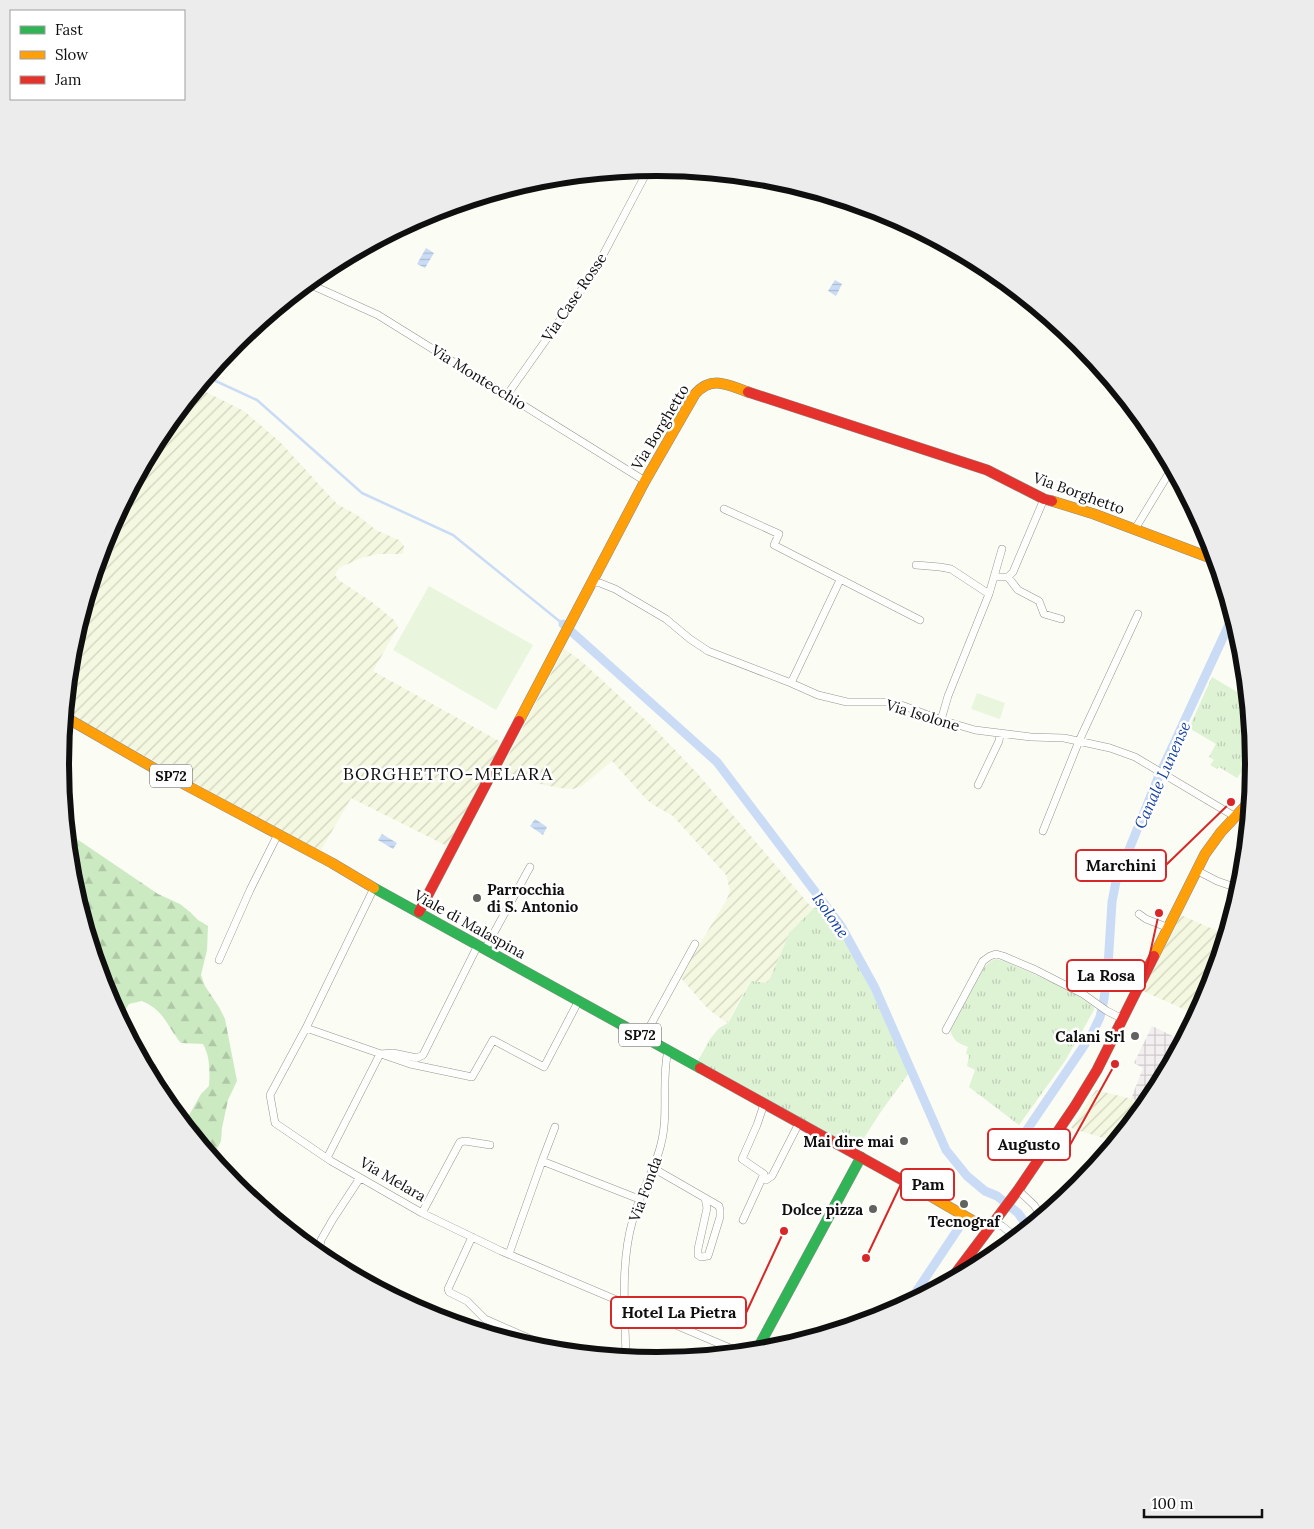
<svg xmlns="http://www.w3.org/2000/svg" width="1314" height="1529" viewBox="0 0 1314 1529" font-family="Lora,serif">
  <style>
    .industrial { fill: url(#industrial-grid) }
    .farmland { fill: url(#farmland-furrows) }
    .grass { fill: url(#grass-tufts) }
    .forest { fill: url(#forest-firs) }
    .pitch { fill: #e9f6dd }
    .water { fill: url(#water-rules) }
    .lines { fill: none; stroke-linecap: round; stroke-linejoin: round }
    .stream { stroke: #cadcf5; stroke-width: 2.5 }
    .canal { stroke: #cadcf5; stroke-width: 9 }
    .street-casing { stroke: #959692; stroke-width: 8 }
    .fast-casing { stroke: #8c8c89; stroke-width: 11 }
    .slow-casing { stroke: #8c8c89; stroke-width: 11 }
    .jam-casing { stroke: #8c8c89; stroke-width: 11 }
    .street { stroke: #fefffd; stroke-width: 7 }
    .fast { stroke: #30b455; stroke-width: 10 }
    .slow { stroke: #ff9f0a; stroke-width: 10 }
    .jam { stroke: #e5322d; stroke-width: 10 }
    .poi-dot { fill: #62625f; stroke: #fff; stroke-width: 2 }
    .labels { text-anchor: middle; dominant-baseline: central; stroke-width: 5; stroke-linejoin: round; paint-order: stroke }
    .shield { fill: #fff; stroke: #575757; stroke-width: 1 }
    .shield-label { font-size: 14px; font-weight: bold; fill: #0f0f0f }
    .street-label { font-size: 15px; fill: #0f0f0f; stroke: #fff }
    .poi-label { font-size: 15px; font-weight: bold; fill: #0f0f0f; stroke: #fff; text-anchor: end }
    .water-label { font-size: 16px; font-style: italic; fill: #1743a1; stroke: #fff }
    .quarter-label { font-size: 18px; letter-spacing: 1px; fill: #0f0f0f; stroke: #fff }
    .rim { fill: none; stroke: #0f0f0f; stroke-width: 6 }
    .leader { fill: none; stroke: #d62828; stroke-width: 2 }
    .callout-dot { fill: #d62828; stroke: #fff; stroke-width: 2 }
    .callout { fill: #fff; stroke: #d62828; stroke-width: 2 }
    .callout-label { font-size: 16px; text-anchor: middle; font-weight: bold; fill: #0f0f0f }
  </style>
  <defs>
    <pattern id="industrial-grid" width="8" height="8" patternUnits="userSpaceOnUse" patternTransform="scale(1.25)"><rect width="8" height="8" fill="#f3eef0"/><path d="M0 4h8M4 0v8" fill="none" stroke="#cfcbcd"/></pattern>
    <pattern id="farmland-furrows" width="10" height="10" patternUnits="userSpaceOnUse" patternTransform="scale(1.25)"><rect width="10" height="10" fill="#f4f8e0"/><path d="M-1 1l2-2M0 10L10 0M9 11l2-2" fill="none" stroke="#d0d3bf"/></pattern>
    <pattern id="grass-tufts" width="24" height="20" patternUnits="userSpaceOnUse" patternTransform="scale(1.25)"><rect width="24" height="20" fill="#def2d4"/><path d="M3 7l-1-3M5 7V3M7 7l1-3M15 17l-1-3M17 17v-4M19 17l1-3" fill="none" stroke="#bdceb5"/></pattern>
    <pattern id="forest-firs" width="22" height="20" patternUnits="userSpaceOnUse" patternTransform="scale(1.25)"><rect width="22" height="20" fill="#cceac2"/><path d="M5 1l3.5 6h-7zM16 11l3.5 6h-7z" fill="#aec8a6"/></pattern>
    <pattern id="water-rules" width="6" height="5" patternUnits="userSpaceOnUse" patternTransform="scale(1.25)"><rect width="6" height="5" fill="#cadcf5"/><path d="M0 2.5h6" fill="none" stroke="#acbcd1"/></pattern>
  </defs>
  <rect width="100%" height="100%" fill="#fbfcf4"/>
  <!-- industrial -->
  <path class="industrial" d="M1152 1026 1183 1041 1153 1096 1148 1103 1131 1099 1143 1068 1134 1063Z"/>
  <!-- farmland -->
  <path class="farmland" d="M198 388 244 411 280 442 337 504 357 515 376 530 399 540 404 546 403 554H378L361 558 339 568 335 575 340 581 372 602 394 620 398 627 373 671 499 741 500 750 447 846 351 798 320 852 65 712 72 648 106 536 161 433Z
    M564 649 580 660 652 726 697 773 813 909 790 932 768 983 750 981 727 1023 708 1009 680 977 727 899 730 890 726 875 673 816 657 807 647 800 612 761 582 786 573 789 559 788 498 775Z
    M1235 906 1208 993 1197 1015 1143 991 1181 915 1222 933Z
    M1096 1090 1148 1103 1116 1142 1071 1128Z
    M997 1242 1004 1248 988 1261 976 1268Z"/>
  <!-- grass -->
  <path class="grass" d="M1212 677 1247 698 1253 756 1237 778 1219 767 1217 769 1210 765 1214 760 1209 757 1216 744 1189 728Z
    M819 903C857 954 883 1014 909 1073L880 1113 857 1149 698 1061 710 1039 719 1028 728 1023 751 981 768 983 790 932Z
    M996 959 1004 961 1070 990 1094 1007V1010L1065 1061 1019 1125 969 1087 975 1070 967 1066 969 1056 966 1053 968 1047C956 1042 955 1042 950 1030 958 1013 979 963 996 959Z"/>
  <!-- forest -->
  <path class="forest" d="M63 794 73 799C72 815 66 818 71 835L158 894 180 904 190 912 198 920 208 926 207 950 201 975 205 986 219 1007 225 1019 237 1081 228 1100 222 1128 221 1141 212 1159 184 1124 201 1094 209 1086C210 1072 210 1056 203 1044L181 1043C166 1025 165 1011 142 1001L129 1004 122 1015 119 1017 105 993 71 881Z
    M156 1064 158 1077 154 1085 146 1069Z"/>
  <!-- pitch -->
  <path class="pitch" d="M429 586 533 645 496 710 393 650Z
    M977 693 1005 703 1000 719 971 709Z"/>
  <!-- water -->
  <path class="water" d="M426 248 434 253 425 268 417 264Z
    M835 280 842 284 836 296 828 291Z
    M535 819 547 827 543 835 530 826Z
    M382 834 397 843 393 849 378 840Z"/>
  <g class="lines">
    <!-- stream -->
    <path class="stream" d="M207 377 257 400 362 493 453 535 563 624"/>
    <!-- canal -->
    <path class="canal" d="M563 624 717 762 841 926 875 988 946 1150 967 1176 985 1191 997 1196 1018 1213 1029 1228
      M1012 1152 1092 1034 1100 1017 1104 999 1108 966 1112 902 1117 876 1124 862 1158 778 1233 616
      M908 1304 964 1220"/>
    <!-- street casing -->
    <g class="street-casing">
      <path id="street" d="M938 241 998 283 1010 286
        M307 283 378 315 645 481
        M507 395 594 272 649 168
        M724 509 779 534 774 545 920 620
        M1135 529 1172 468
        M916 565 940 567 951 569 989 594
        M994 577H1008L1018 590 1039 601 1044 614 1061 619
        M1008 577 1013 572 1044 499
        M592 583H600L615 589 666 619 690 639 708 651 791 683 818 695 847 702H888L904 706 941 720 975 730 1031 737 1064 738 1110 748 1135 757 1234 816
        M791 683 840 580
        M941 720 948 696 989 594 1002 549
        M978 785 999 741 1000 734
        M1043 831 1079 741 1138 614
        M1196 870 1217 881 1240 889
        M374 888 306 1028 270 1095 275 1123 331 1161 422 1213 501 1251 737 1351 740 1353
        M1139 914 1146 919 1169 928
        M485 949 530 867
        M219 960 250 890 278 834
        M306 1028 410 1064 472 1077 493 1040 544 1067 579 1000
        M946 1030 983 961 990 956 996 954 1003 956 1036 970 1083 994 1107 1011 1123 1019
        M644 1037 695 944
        M327 1158 380 1054 393 1053 417 1058 423 1055 478 945
        M542 1161 555 1127
        M653 1168 719 1206 720 1210V1217L708 1256 701 1257 698 1255V1249L707 1208 705 1198
        M762 1178 766 1180 772 1176 799 1123
        M1018 1190 1034 1205 1042 1217
        M422 1213 460 1142 465 1141 490 1145
        M743 1220 764 1174 742 1159 757 1125 764 1104
        M993 1222 1002 1226 1017 1238
        M472 1237 448 1289 449 1292 467 1301 485 1319 560 1352
        M509 1254 542 1161 639 1199
        M318 1255 321 1240 333 1219 360 1178
        M737 1351H749L759 1346
        M626 1358C625 1313 620 1263 633 1219 640 1193 655 1170 661 1144 669 1113 661 1081 668 1050"/>
    </g>
    <!-- fast casing -->
    <g class="fast-casing">
      <path id="fast" d="M374 888 700 1068
        M758 1352 759 1346 861 1157"/>
    </g>
    <!-- slow casing -->
    <g class="slow-casing">
      <path id="slow" d="M1052 501 1094 514 1216 560
        M65 717 152 767 332 863 374 888
        M519 721 645 481 695 394C712 375 728 385 748 392
        M1154 956 1205 854 1221 832 1250 801
        M920 1190 987 1229"/>
    </g>
    <!-- jam casing -->
    <g class="jam-casing">
      <path id="jam" d="M748 392 987 470 1044 499 1052 501
        M419 912 519 721
        M700 1068 920 1190
        M949 1282 1018 1190 1075 1106 1097 1070 1154 956"/>
    </g>
    <!-- street -->
    <use href="#street" class="street"/>
    <!-- fast -->
    <use href="#fast" class="fast"/>
    <!-- slow -->
    <use href="#slow" class="slow"/>
    <!-- jam -->
    <use href="#jam" class="jam"/>
  </g>
  <!-- markers -->
  <g class="poi-dot">
    <circle cx="477" cy="898" r="5"/>
    <circle cx="1135" cy="1036" r="5"/>
    <circle cx="904" cy="1141" r="5"/>
    <circle cx="964" cy="1204" r="5"/>
    <circle cx="873" cy="1209" r="5"/>
  </g>
  <g class="labels">
    <!-- shield labels -->
    <g class="shield">
      <rect x="150" y="764.5" width="42" height="23" rx="4"/>
      <rect x="619" y="1023.5" width="42" height="23" rx="4"/>
    </g>
    <g class="shield-label">
      <text x="171" y="776">SP72</text>
      <text x="640" y="1035">SP72</text>
    </g>
    <!-- street labels -->
    <g class="street-label">
      <text transform="translate(574 297) rotate(-56)">Via Case Rosse</text>
      <text transform="translate(479 377) rotate(32)">Via Montecchio</text>
      <text transform="translate(660 427) rotate(-59)">Via Borghetto</text>
      <text transform="translate(1079 493) rotate(20)">Via Borghetto</text>
      <text transform="translate(923 715) rotate(17)">Via Isolone</text>
      <text transform="translate(470 924) rotate(29)">Viale di Malaspina</text>
      <text transform="translate(393 1179) rotate(30)">Via Melara</text>
      <text transform="translate(645 1189) rotate(-70)">Via Fonda</text>
    </g>
    <!-- poi labels -->
    <g class="poi-label">
      <text x="487" y="889" text-anchor="start">Parrocchia<tspan x="487" dy="17">di S. Antonio</tspan></text>
      <text x="1125" y="1036">Calani Srl</text>
      <text x="894" y="1141">Mai dire mai</text>
      <text x="863" y="1209">Dolce pizza</text>
      <text x="964" y="1221" text-anchor="middle">Tecnograf</text>
    </g>
    <!-- water labels -->
    <g class="water-label">
      <text transform="translate(1162 775) rotate(-66)">Canale Lunense</text>
      <text transform="translate(831 915) rotate(55)">Isolone</text>
    </g>
    <!-- quarter labels -->
    <g class="quarter-label">
      <text x="448" y="773">BORGHETTO-MELARA</text>
    </g>
  </g>
  <!-- crop -->
  <path d="M0 0H1314V1529H0ZM69 764a588 588 0 1 1 1176 0a588 588 0 1 1-1176 0Z" fill="#ececec" fill-rule="evenodd"/>
  <path class="rim" d="M69 764a588 588 0 1 1 1176 0a588 588 0 1 1-1176 0Z"/>
  <!-- callouts -->
  <path class="leader" d="M1231 802L1166 865M1159 913L1145 976M1115 1064L1070 1145M866 1258L901 1184M784 1231L746 1313"/>
  <g class="callout-dot">
    <circle cx="1231" cy="802" r="5"/>
    <circle cx="1159" cy="913" r="5"/>
    <circle cx="1115" cy="1064" r="5"/>
    <circle cx="866" cy="1258" r="5"/>
    <circle cx="784" cy="1231" r="5"/>
  </g>
  <g class="callout">
    <rect x="1076" y="850" width="90" height="31" rx="5"/>
    <rect x="1067" y="960" width="78" height="31" rx="5"/>
    <rect x="988" y="1129" width="82" height="31" rx="5"/>
    <rect x="901" y="1169" width="53" height="31" rx="5"/>
    <rect x="611" y="1297" width="135" height="31" rx="5"/>
  </g>
  <g class="callout-label">
    <text x="1121" y="871">Marchini</text>
    <text x="1106" y="981">La Rosa</text>
    <text x="1029" y="1150">Augusto</text>
    <text x="928" y="1190">Pam</text>
    <text x="679" y="1318">Hotel La Pietra</text>
  </g>
  <!-- legend -->
  <rect x="10" y="10" width="175" height="90" fill="#ffffff" stroke="#9f9f9f"/>
  <rect x="20" y="26" width="25" height="8" fill="#30b455" stroke="#9f9f9f"/>
  <text x="55" y="35" font-size="15" fill="#0f0f0f">Fast</text>
  <rect x="20" y="51" width="25" height="8" fill="#ff9f0a" stroke="#9f9f9f"/>
  <text x="55" y="60" font-size="15" fill="#0f0f0f">Slow</text>
  <rect x="20" y="76" width="25" height="8" fill="#e5322d" stroke="#9f9f9f"/>
  <text x="55" y="85" font-size="15" fill="#0f0f0f">Jam</text>
  <!-- scale -->
  <path d="M1144 1509v8h118v-8" fill="none" stroke="#0f0f0f" stroke-width="2.5"/>
  <text x="1152" y="1509" font-size="15" fill="#0f0f0f" stroke="#ffffff" stroke-width="4" paint-order="stroke">100 m</text>
</svg>
